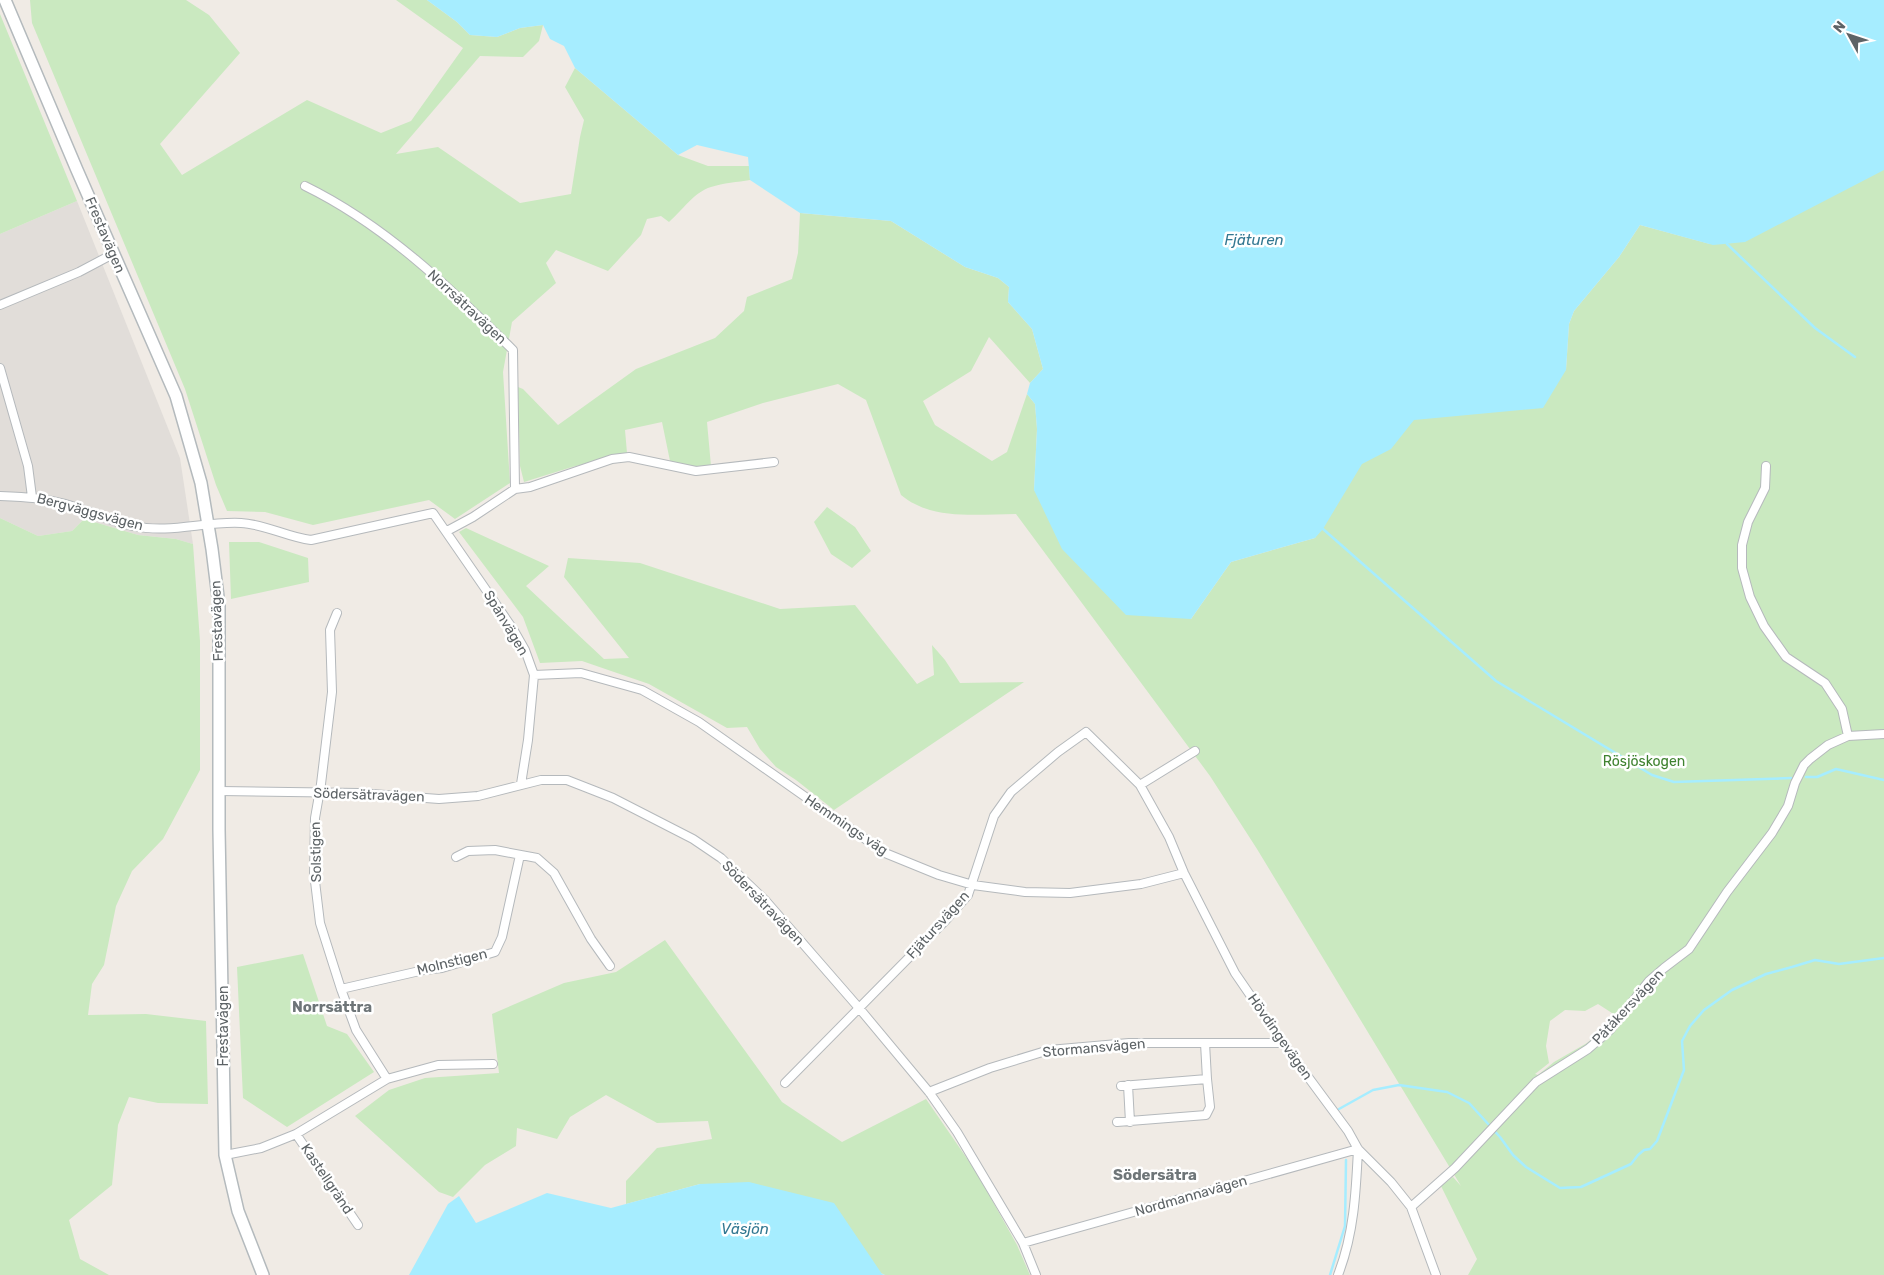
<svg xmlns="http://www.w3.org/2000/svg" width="1884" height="1275" viewBox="0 0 1884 1275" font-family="Rubik,sans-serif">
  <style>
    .industrial { fill: #e1ddd9 }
    .green { fill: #cae9c0; fill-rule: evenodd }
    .water { fill: #a6edff }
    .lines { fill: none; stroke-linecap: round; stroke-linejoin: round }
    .stream { stroke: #a6edff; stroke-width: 2.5 }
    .street-casing { stroke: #b5b9bc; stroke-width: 10 }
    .secondary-casing { stroke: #b4babd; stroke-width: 14 }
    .street { stroke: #fff; stroke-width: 8 }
    .secondary { stroke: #fff; stroke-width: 11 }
    .labels { text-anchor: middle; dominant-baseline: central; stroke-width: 5; stroke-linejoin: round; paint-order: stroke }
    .street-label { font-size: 14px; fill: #5d6366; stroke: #fff }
    .park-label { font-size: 14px; fill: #3f8230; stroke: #fff }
    .water-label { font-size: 15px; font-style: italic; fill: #337892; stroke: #fff }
    .neighbourhood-label { font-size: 15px; font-weight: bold; fill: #6e7578; stroke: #fff }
  </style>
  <rect width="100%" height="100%" fill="#f0ebe5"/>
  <!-- industrial -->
  <path class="industrial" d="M77 201 180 458 193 544 176 539 138 535 84 519 72 531 38 536 0 518V234Z"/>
  <!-- green -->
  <path class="green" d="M30 0H186L209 15 240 53 160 144 182 175 307 100 381 133 411 121 463 48 396 0H427L457 22 470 35 497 37 520 28 543 25 539 41 523 57 480 56 396 154 438 147 520 203 571 194 580 137 584 120 565 87 575 68 678 155 708 166H749L750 180C738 182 723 183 711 187 694 192 682 211 669 222L661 216 647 219 641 235 608 271 556 250 546 263 556 283 512 322 503 372 510 483 455 519 429 500 313 525 265 512 227 511 216 485 185 389 32 23Z
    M0 14 77 201 0 234Z
    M1884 162V1275H1468L1477 1259 1441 1186 1453 1177 1461 1186 1257 849 1210 776 1016 514C978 514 932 521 901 495L866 400 838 384 763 403 707 422 711 466H686L670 461 662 422 625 430 627 453 572 467 524 482 520 466 518 387 523 389 558 425 636 369 715 338 744 311 747 297 792 279 798 253 800 213 891 221 965 267 998 278 1009 287 1008 302 1032 329 1043 369 1030 383 989 337 971 371 923 401 935 425 992 461 1007 452 1027 394 1035 404 1037 429 1034 490 1191 619 1231 562 1315 538 1375 424 1566 370 1569 324 1574 311 1619 257 1640 225 1710 244ZM1598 1004 1612 1013 1606 1027 1587 1043 1554 1062 1538 1075 1535 1074 1549 1063 1546 1046 1550 1021 1565 1010 1585 1011Z
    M827 507 855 527 871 551 852 568 831 554 814 522Z
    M0 518 38 536 72 531 84 519 138 535 176 539 193 544 200 641V770L163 839 132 871 116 906 104 965 92 984 88 1015 146 1014 206 1021 208 1104 158 1103 129 1097 118 1125 112 1185 69 1220 80 1259 109 1275H0Z
    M466 528 549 566 526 586 604 659 629 658 564 577 568 558 640 563 780 609 855 605 917 684 934 675 932 645 945 660 960 683 1024 682 834 810 796 780 776 767 760 749 747 727 727 728 649 684 582 661 540 663 523 617 459 532Z
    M229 542H259L308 558 309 582 231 599Z
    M665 940 782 1102 842 1142 926 1099 977 1173 1017 1245 1030 1275H885L700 1184 626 1204V1181L657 1148 712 1139 708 1121 657 1123 606 1095 570 1117 557 1139 517 1128 516 1146 485 1165 453 1197 439 1192 355 1116 389 1090 425 1078 499 1073 492 1014 564 983 616 972Z
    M303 954 327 1026 347 1034 374 1072 287 1127 243 1098 237 967Z"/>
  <!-- water -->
  <path class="water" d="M427 0H1884V170L1745 242 1713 245 1640 225 1619 257 1574 311 1569 324 1566 370 1543 408 1414 420 1391 449 1362 464 1323 529 1315 538 1231 562 1191 619 1126 615 1062 549 1034 490 1037 429 1035 404 1027 394 1030 383 1043 369 1032 329 1008 302 1009 287 998 278 965 267 891 221 800 213 750 180 748 157 697 145 678 155 575 68 564 46 550 39 543 25 520 28 497 37 470 35 457 22Z
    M749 1182 834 1203 882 1274 885 1275H409L448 1204 459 1196 476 1223 547 1193 611 1208 700 1184Z"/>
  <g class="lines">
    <!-- stream -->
    <path class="stream" d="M1727 244 1815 328 1855 357
      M1323 529 1496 681 1652 775 1674 782 1791 778
      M1806 777H1817L1836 769 1884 780
      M1339 1109 1373 1090 1399 1085 1447 1092 1469 1103 1500 1137 1513 1155 1526 1167 1560 1188 1581 1187 1631 1164 1638 1155 1644 1150 1650 1149 1657 1141 1684 1070 1682 1041 1690 1026 1704 1010 1732 990 1766 974 1792 967 1815 960 1839 964 1884 958
      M1330 1275 1345 1226 1346 1160"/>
    <!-- street casing -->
    <g class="street-casing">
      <path id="street" d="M305 186C385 225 450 288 513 350L515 489 473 517 447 531
        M0 305 79 272 113 254
        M0 368 28 466 32 497
        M1766 466 1765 488 1748 522 1742 545V568L1750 597 1764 626 1786 657 1825 683 1842 709 1848 736
        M515 489 530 487 612 459 629 457 696 471 774 462
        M0 496C24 497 48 498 72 506 92 512 113 522 134 526 169 534 205 521 241 523 265 524 287 537 311 540L433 513 513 629 525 650 534 675 528 740 521 784
        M337 613 330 630 332 692 321 784 315 818 314 873 320 923 341 989 356 1030 387 1079
        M534 675 581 673 642 690 699 722 885 853 939 875 973 885 1025 892 1070 893 1141 884 1184 873
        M1140 785 1195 751
        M220 791 359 793 439 799 478 796 541 780H567L613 798 693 839 721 858 765 900 859 1008 929 1092 957 1132 1023 1243 1036 1275
        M456 857 468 851 495 850 537 858 554 873 591 939 610 966
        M341 989 424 970 442 968 495 952 502 937 520 855
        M785 1083 946 920 968 895 994 816 1011 792 1058 752 1086 732 1140 785 1169 837 1184 873 1235 973 1283 1043 1348 1131 1358 1149 1391 1182 1411 1207 1436 1275
        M1128 1085 1130 1122
        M1121 1086 1207 1079 1205 1043
        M929 1092 990 1068 1049 1050 1129 1043H1283
        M1117 1122 1206 1115 1210 1107 1207 1079
        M296 1134 358 1225
        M225 1155 261 1148 296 1134 387 1079 438 1065 493 1064
        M1411 1207 1455 1168 1536 1082 1588 1049 1610 1030 1649 981 1664 968 1689 949 1727 892 1772 833 1788 806 1795 783 1804 765 1810 759 1828 745 1848 736 1884 734
        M1023 1243 1358 1149
        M1338 1275C1354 1234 1356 1192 1358 1149"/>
    </g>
    <!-- secondary casing -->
    <g class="secondary-casing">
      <path id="secondary" d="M5 0 77 170 176 396 201 483 212 549 219 605V830L225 1155 238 1211 263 1275"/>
    </g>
    <!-- street -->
    <use href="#street" class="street"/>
    <!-- secondary -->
    <use href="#secondary" class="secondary"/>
  </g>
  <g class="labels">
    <!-- street labels -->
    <g class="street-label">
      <text transform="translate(105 235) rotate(67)">Frestavägen</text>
      <text transform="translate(467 307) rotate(43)">Norrsätravägen</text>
      <text transform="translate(90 512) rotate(15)">Bergväggsvägen</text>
      <text transform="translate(217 621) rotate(-92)">Frestavägen</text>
      <text transform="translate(506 623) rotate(59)">Spånvägen</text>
      <text transform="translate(369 795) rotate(2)">Södersätravägen</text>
      <text transform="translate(846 825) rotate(34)">Hemmings väg</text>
      <text transform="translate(316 852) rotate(-91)">Solstigen</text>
      <text transform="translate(763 903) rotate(46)">Södersätravägen</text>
      <text transform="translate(938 925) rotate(-48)">Fjätursvägen</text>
      <text transform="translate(452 962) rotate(-14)">Molnstigen</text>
      <text transform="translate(1628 1007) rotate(-47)">Påtåkersvägen</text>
      <text transform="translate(223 1026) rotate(-90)">Frestavägen</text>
      <text transform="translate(1280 1037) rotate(55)">Hövdingevägen</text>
      <text transform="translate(1094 1048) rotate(-5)">Stormansvägen</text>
      <text transform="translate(327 1179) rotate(56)">Kastellgränd</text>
      <text transform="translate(1191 1196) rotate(-16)">Nordmannavägen</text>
    </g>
    <!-- park labels -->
    <g class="park-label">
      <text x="1644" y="761">Rösjöskogen</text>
    </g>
    <!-- water labels -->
    <g class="water-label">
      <text x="1254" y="240">Fjäturen</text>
      <text x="745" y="1229">Väsjön</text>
    </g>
    <!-- neighbourhood labels -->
    <g class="neighbourhood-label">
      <text x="332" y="1007">Norrsättra</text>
      <text x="1155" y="1175">Södersätra</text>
    </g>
  </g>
  <!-- north arrow -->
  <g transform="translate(1849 35) rotate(310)" stroke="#ffffff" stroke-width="4" paint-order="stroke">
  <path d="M0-4L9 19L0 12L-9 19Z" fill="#5d6366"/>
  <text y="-8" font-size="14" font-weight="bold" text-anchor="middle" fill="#5d6366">N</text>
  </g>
</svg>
